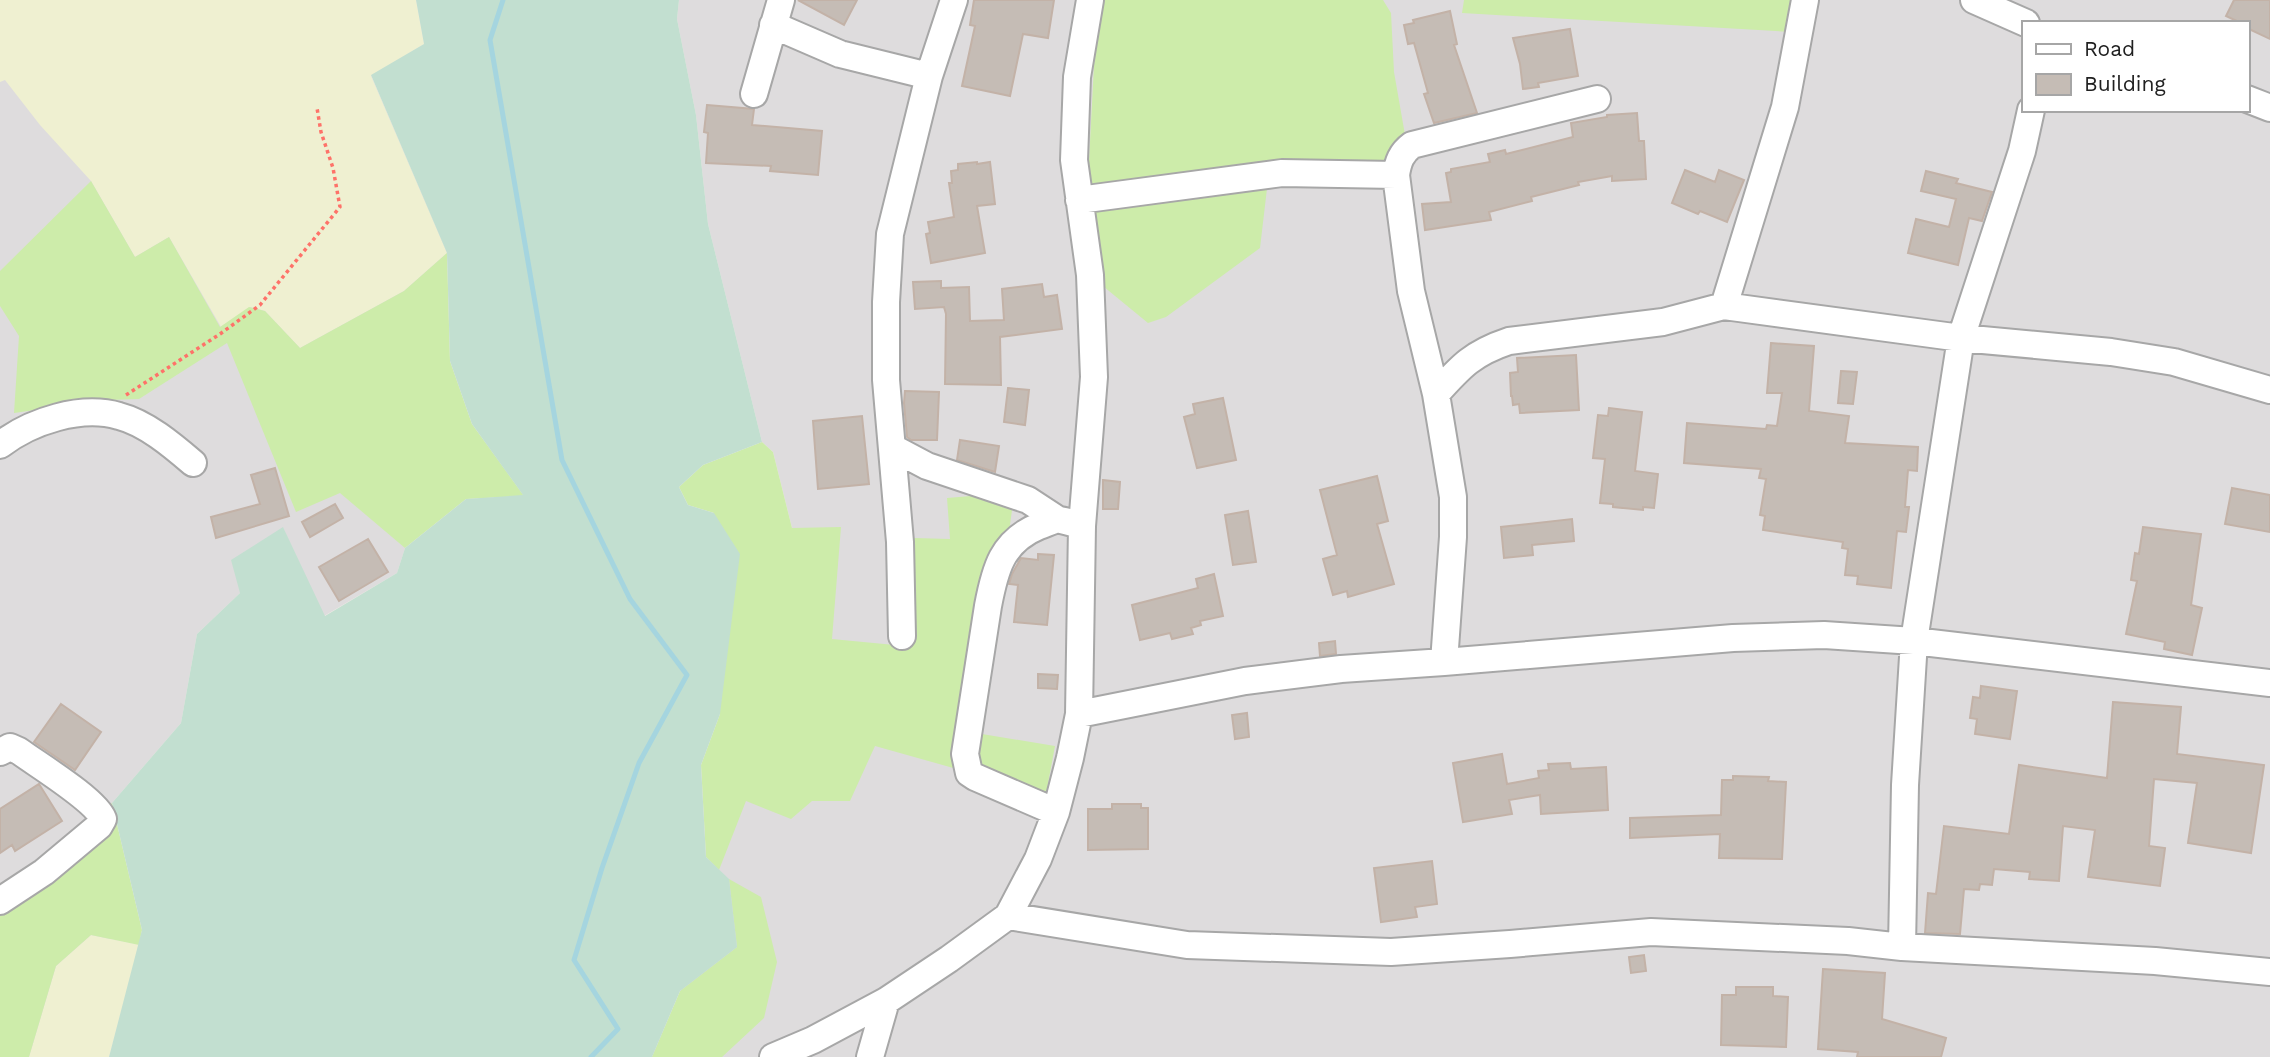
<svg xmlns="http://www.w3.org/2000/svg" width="2270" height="1057" viewBox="0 0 2270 1057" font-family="'Work Sans',sans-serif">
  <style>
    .residential { fill: #dedcdd; fill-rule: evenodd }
    .farmland { fill: #eff0d1 }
    .grass { fill: #cdecaa }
    .wetland { fill: #c2dfd0 }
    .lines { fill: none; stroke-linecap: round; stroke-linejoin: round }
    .stream { stroke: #a5d5df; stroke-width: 5 }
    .building { fill: #c5bcb5; stroke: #c3b2a7; stroke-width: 2 }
    .minor-casing { stroke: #a7a7a7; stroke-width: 30 }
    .path { stroke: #fe7269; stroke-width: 3.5; stroke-dasharray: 3.5 3.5; stroke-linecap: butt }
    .minor { stroke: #fff; stroke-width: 26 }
  </style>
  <rect width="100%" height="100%" fill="#f0ece6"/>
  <!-- residential -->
  <path class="residential" d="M0 0H416L371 76 447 253 405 548 397 573 324 616 283 528 240 593 197 634 181 723 112 803 109 1057H0Z
    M679 0H2270V1057H652L729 880 706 857 840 528H792L773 452 762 442 708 224 696 115 677 19ZM2023 23H2247V110H2023Z"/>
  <!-- farmland -->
  <path class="farmland" d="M0 0H416L424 44 371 76 447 253 404 291 300 348 265 311 250 307 221 327 169 237 135 257 91 181 40 125 5 80 0 82Z
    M91 935 139 945 109 1057H29L56 966Z"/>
  <!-- grass -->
  <path class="grass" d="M1103 0H1383L1391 13 1394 72 1408 152 1391 170 1270 163 1260 248 1166 317 1148 323 1098 282 1089 161 1096 27Z
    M1464 0H1797L1791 32 1462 13Z
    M91 181 135 257 169 237 220 327 249 307 265 311 300 348 404 291 447 253 450 361 472 424 524 496 466 499 405 548 340 493 296 512 227 343 139 399 107 400 14 413 19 336 0 306V271Z
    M762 442 773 452 792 528 841 527 832 639 905 646 913 609 914 538 950 539 947 498 971 496 1012 510 982 734 1055 746 1046 794 875 746 850 801H812L791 819 746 801 719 870 706 857 701 765 720 714 714 513 688 505 679 487 703 465Z
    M112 803 142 930 139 945 91 935 56 966 29 1057H0V905L29 898 27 877 78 838Z
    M729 879 761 897 777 962 764 1018 722 1057H652L680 991 737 947Z"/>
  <!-- wetland -->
  <path class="wetland" d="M416 0H679L677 19 696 115 708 224 762 442 703 465 679 487 688 505 714 513 740 554 720 714 701 765 706 857 729 879 737 947 680 991 652 1057H109L142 930 112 803 181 723 197 634 240 593 231 560 283 527 325 616 397 573 405 548 466 499 523 495 472 424 450 361 447 253 371 75 424 44Z"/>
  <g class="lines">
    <!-- stream -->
    <path class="stream" d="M503 0 490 40 562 460 630 599 687 675 639 763 602 868 574 960 618 1029 591 1057"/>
  </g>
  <!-- building -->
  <path class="building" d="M798 0H857L844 25Z
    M974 0H1054L1048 38 1023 34 1010 96 962 86 975 26 970 25Z
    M2234 0H2270V39L2247 28V23H2241L2226 16Z
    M1450 11 1457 44 1454 45 1477 113 1434 123 1424 94 1428 93 1414 43 1408 44 1404 25 1414 23 1413 20Z
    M1570 29 1578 76 1538 83 1539 87 1523 89 1520 64 1513 38Z
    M707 105 754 109 752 125 822 131 818 175 770 171 771 166 706 163 708 133 704 132Z
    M1637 113 1639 141H1644L1646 179 1612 181V176L1578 182 1579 185 1531 197 1532 201 1489 212 1491 220 1425 230 1422 204 1451 202 1446 173 1451 172V169L1490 162 1488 154 1505 150 1506 154 1573 137 1571 123 1607 117V115Z
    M977 162V164L990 162 995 204 977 206 985 253 931 263 926 234 930 233 928 222 954 217 949 183H952L951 171 958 170V164Z
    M1685 170 1715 182 1719 170 1744 180 1727 222 1700 211 1698 214 1672 203Z
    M1926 171 1958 179 1956 183 1992 192 1982 221 1969 218 1958 265 1908 253 1916 219 1949 227 1956 199 1921 191Z
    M941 281V288L969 287 970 321 1004 320 1002 289 1042 284 1044 297 1057 295 1062 329 1000 337 1001 385 945 384 946 314 944 307 915 309 913 282Z
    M1771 343 1814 346 1809 411 1849 416 1845 443 1918 447 1917 471 1908 470 1905 507H1909L1906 532 1897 531 1891 588 1857 584 1858 576 1845 575 1848 549 1842 548 1843 542 1763 530 1765 516 1760 515 1766 479 1759 478 1761 469 1684 463 1687 423 1766 429 1767 425 1777 426 1782 393H1767Z
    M1576 355 1579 410 1520 413 1519 404 1513 405 1512 396H1511L1510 373 1518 372 1517 358Z
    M1841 371 1857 372 1853 404 1838 403Z
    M1008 388 1029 390 1025 425 1004 422Z
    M905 391 939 392 937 440H911L907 437 904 403Z
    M1223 398 1236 460 1197 468 1184 417 1195 414 1193 404Z
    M1609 408 1642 412 1635 471 1658 474 1654 508 1643 507V510L1613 507V504L1600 503 1605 459 1593 458 1598 415 1608 416Z
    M862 416 869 484 818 489 813 421Z
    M960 440 999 446 995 472 957 460Z
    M275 468 289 516 216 538 211 517 260 504 251 475Z
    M1377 476 1388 521 1377 524 1394 584 1348 597 1347 591 1333 595 1323 559 1337 555 1320 490Z
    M1103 480 1120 482 1118 509H1103Z
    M2232 488 2270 495V532L2225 524Z
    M335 504 343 518 310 537 302 522Z
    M1248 511 1256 562 1233 565 1225 515Z
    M1572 519 1574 541 1532 545 1533 555 1504 558 1501 527Z
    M2143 527 2201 534 2191 605 2202 608 2192 655 2164 649 2165 642 2126 634 2137 581 2131 580 2135 553 2139 554Z
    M368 539 388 572 339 601 319 567Z
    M1038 554 1054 555 1047 625 1014 622 1018 585 1009 584 1012 574 1021 558 1038 560Z
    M1214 574 1223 616 1200 621 1201 625 1191 628 1193 634 1172 639 1170 633 1140 640 1132 605 1198 588 1196 579Z
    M1335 641 1336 654 1320 656 1319 643Z
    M1038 674 1058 675 1057 689 1038 688Z
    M1981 686 2017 691 2010 739 1975 734 1977 719 1970 718 1973 697 1980 698Z
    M2113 702 2181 707 2177 754 2264 765 2251 853 2188 843 2197 783 2154 779 2149 846 2165 848 2160 886 2088 877 2095 830 2063 826 2059 881 2029 879 2030 872 1994 869 1992 885 1980 884 1979 890 1964 889 1960 934 1925 933 1928 893 1936 894 1944 826 2009 834 2019 765 2107 778Z
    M61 704 101 732 75 770 34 742Z
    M1247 713 1249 737 1235 739 1232 715Z
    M1502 754 1507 784 1539 778 1538 771 1549 770 1548 764 1570 763 1571 769 1606 767 1608 810 1541 814 1540 795 1509 800 1512 814 1463 822 1453 763Z
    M1733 776 1769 777 1768 781 1786 782 1782 859 1719 858 1720 834 1630 838V818L1721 815 1722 780H1733Z
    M39 784 62 821 15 851 12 845 0 853V809Z
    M1112 804H1141V808H1148V849L1088 850V809H1112Z
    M1432 861 1437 904 1415 907 1417 917 1381 922 1374 868Z
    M1644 955 1646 971 1631 973 1629 957Z
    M1823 969 1885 973 1882 1019 1946 1038 1941 1057H1857L1858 1052 1818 1049Z
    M1736 987H1773V996L1788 997 1786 1047 1721 1045 1722 995H1736Z"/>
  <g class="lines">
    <!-- minor casing -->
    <g class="minor-casing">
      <path id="minor" d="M1974 0 2026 23
        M773 25 840 54 929 76
        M754 94 781 0
        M2247 99 2270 108
        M1079 200 1282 173 1396 175
        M1724 306 1961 338 2111 352 2174 362 2270 390
        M1436 394C1461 366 1473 353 1509 341L1663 322 1724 306 1785 107 1805 0
        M0 445C31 421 81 405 119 416 146 423 172 445 193 463
        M893 448 927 466 1028 500 1057 519
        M902 636 900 542 886 380V302L890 234 929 76 954 0
        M1444 662 1453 537V497L1436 394 1411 291 1396 175C1398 162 1401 153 1412 145L1597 99
        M1079 714 1245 681 1341 669 1444 662 1733 638 1824 635 1914 641 2270 683
        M0 752 10 747 19 751C38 765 96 800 103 819L99 826 44 872 0 901
        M1056 812 975 777 969 773 965 754 988 606C995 569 1002 541 1039 526 1046 524 1054 519 1060 520 1067 521 1075 524 1082 526
        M1008 916 1187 945 1391 952 1510 944 1651 932 1848 941 1902 947 2155 961 2270 972
        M1902 947 1905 785 1914 641 1961 338 2022 151 2031 110
        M773 1057 813 1040 886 1001 949 959 1008 916 1038 859 1056 812 1070 758 1079 714 1082 526 1094 377 1090 275 1074 160 1077 77 1090 0
        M870 1057 886 1001"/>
    </g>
    <!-- path -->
    <path class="path" d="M126 395 220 334 260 305 340 207 333 168 321 132 317 108"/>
    <!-- minor -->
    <use href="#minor" class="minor"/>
  </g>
  <!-- legend -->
  <rect x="2022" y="21" width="228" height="91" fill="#ffffff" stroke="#a6a6a6" stroke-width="2"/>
  <rect x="2036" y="44" width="35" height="10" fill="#ffffff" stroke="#a6a6a6" stroke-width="2"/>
  <text x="2084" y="56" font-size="21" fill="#202020">Road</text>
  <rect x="2036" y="74" width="35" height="21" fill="#c5bcb5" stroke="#a6a6a6" stroke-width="2"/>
  <text x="2084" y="91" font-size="21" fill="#202020">Building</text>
</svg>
